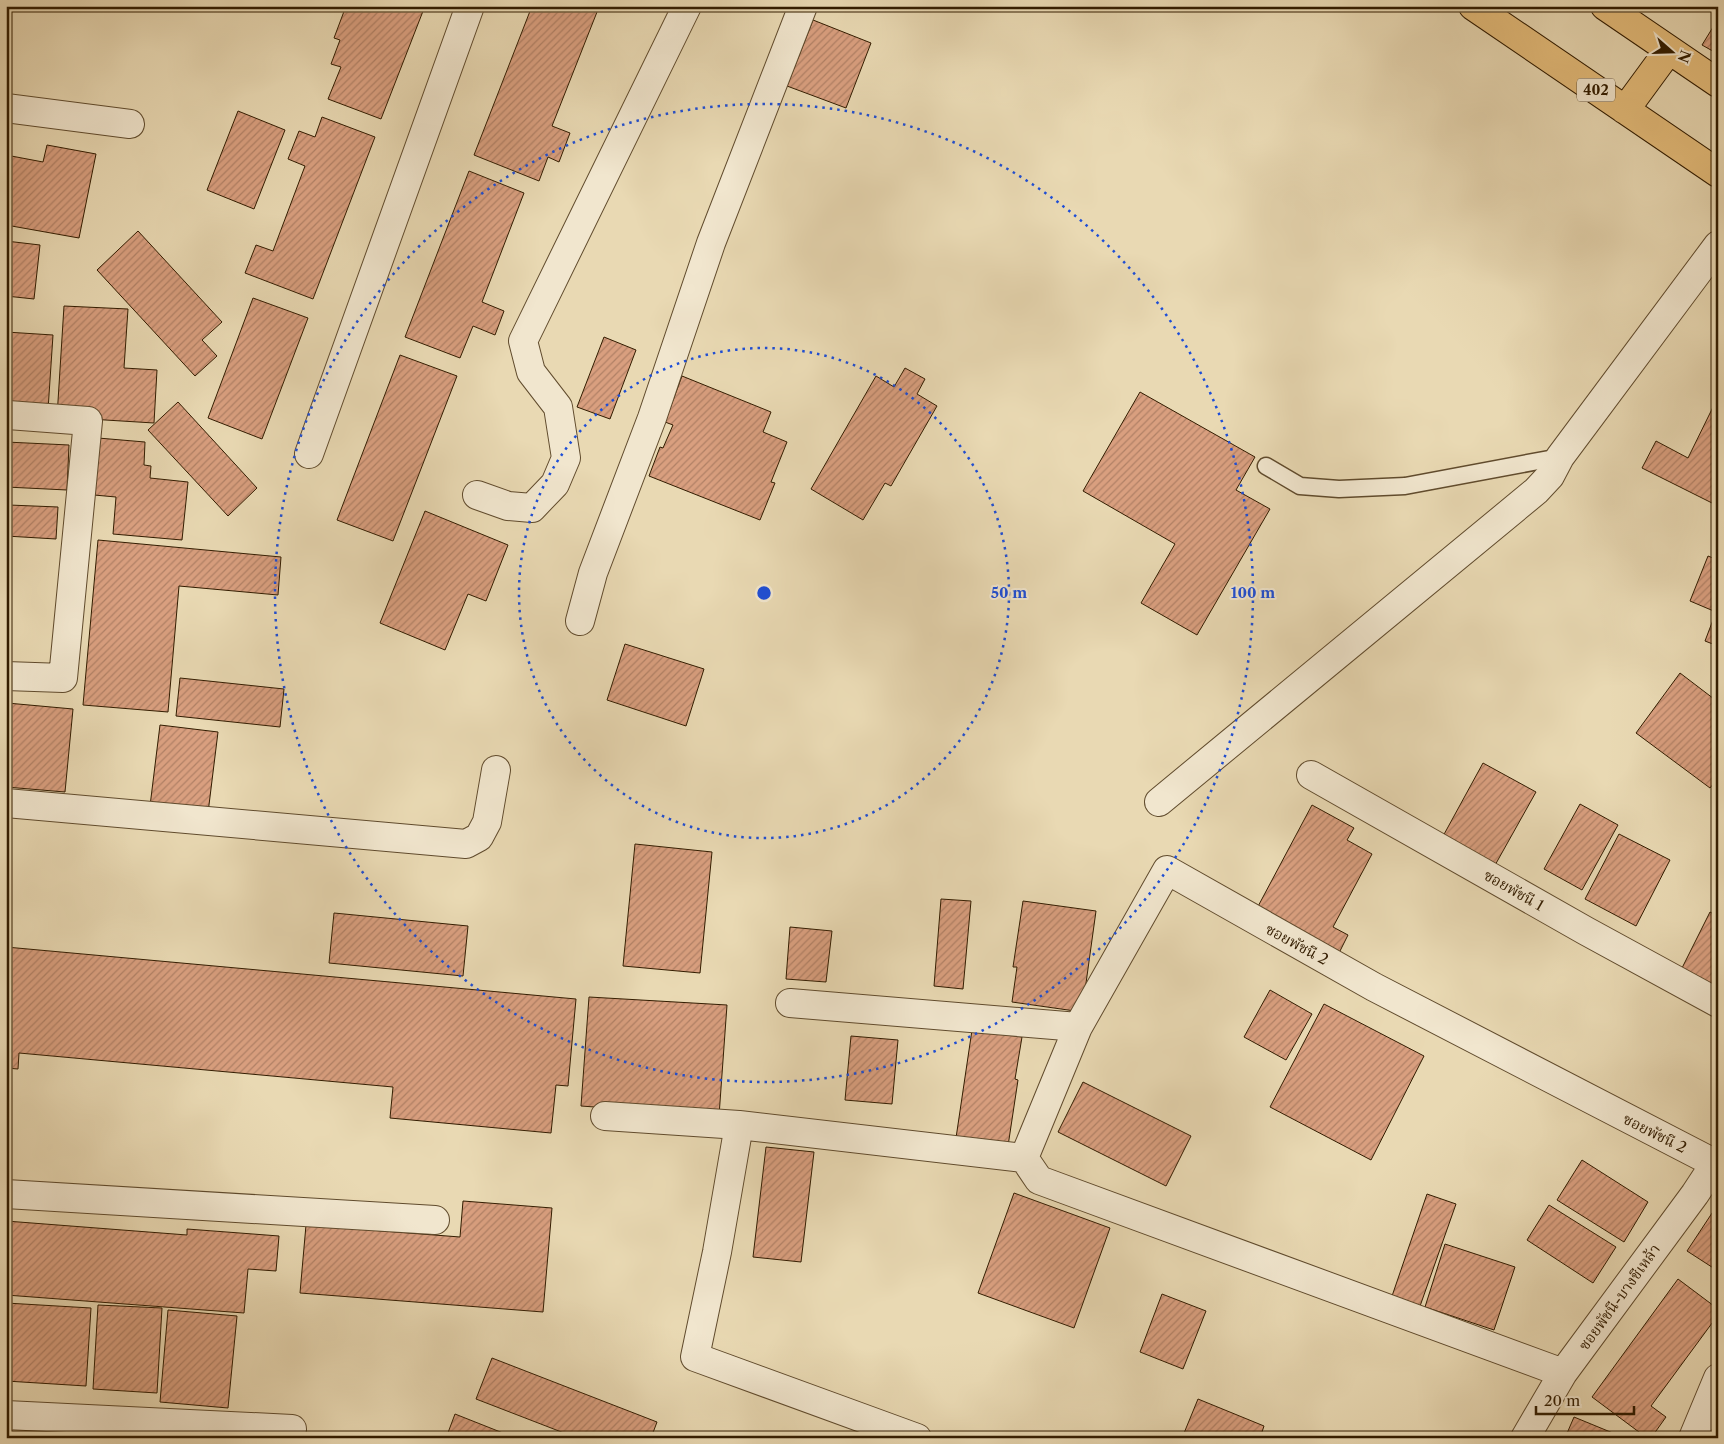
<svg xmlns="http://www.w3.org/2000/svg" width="1724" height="1444" viewBox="0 0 1724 1444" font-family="'Libre Caslon Text','Noto Serif Thai',serif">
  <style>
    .building { fill: url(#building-hatch); stroke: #321c00 }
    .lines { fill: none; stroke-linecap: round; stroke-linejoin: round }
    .lane-casing { stroke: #604b2d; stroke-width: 19 }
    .street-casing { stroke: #604b2d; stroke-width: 30 }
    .primary-casing { stroke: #321c00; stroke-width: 30 }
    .lane { stroke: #f1e6ce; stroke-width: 16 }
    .street { stroke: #f1e6ce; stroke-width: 28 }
    .primary { stroke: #e4bc7a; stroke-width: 28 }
    .ring { fill: none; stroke: #1d4ed8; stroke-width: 2.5; stroke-dasharray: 2.5 5 }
    .labels { text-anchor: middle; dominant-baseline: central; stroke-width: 4; stroke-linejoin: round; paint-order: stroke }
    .shield { fill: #f1e6ce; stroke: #6b593e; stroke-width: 1 }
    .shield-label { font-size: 14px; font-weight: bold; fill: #321c00 }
    .street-label { font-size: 15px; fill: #321c00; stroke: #f1e6ce }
    .centre { fill: #1d4ed8; stroke: #f1e6ce; stroke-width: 2.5 }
    .ring-label { font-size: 15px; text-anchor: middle; font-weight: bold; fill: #1d4ed8; stroke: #f1e6ce; stroke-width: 4; stroke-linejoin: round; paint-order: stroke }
  </style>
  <defs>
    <pattern id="building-hatch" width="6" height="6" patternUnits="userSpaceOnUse" patternTransform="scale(1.25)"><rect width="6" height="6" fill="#d99f7f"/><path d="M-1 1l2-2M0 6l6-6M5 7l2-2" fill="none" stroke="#b18166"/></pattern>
  </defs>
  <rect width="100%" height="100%" fill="#e9d9b3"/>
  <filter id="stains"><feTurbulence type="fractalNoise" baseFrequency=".004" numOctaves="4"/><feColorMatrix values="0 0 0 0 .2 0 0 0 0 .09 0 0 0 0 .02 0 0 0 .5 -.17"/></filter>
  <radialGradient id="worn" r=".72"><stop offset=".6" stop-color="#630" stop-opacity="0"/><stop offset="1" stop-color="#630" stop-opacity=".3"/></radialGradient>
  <!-- building -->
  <path class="building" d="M346 6H353L360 9 361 6H425L381 119 328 99 341 67 331 64 340 40 334 38Z
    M532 6H583L597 12 552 126 570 133 559 162 548 157 539 181 474 155Z
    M1718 19V54L1702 45Z
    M813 20 871 43 846 108 787 86Z
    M238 111 285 130 254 209 207 190Z
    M322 117 375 137 313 299 245 273 256 245 273 251 305 166 288 159 299 131 315 137Z
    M47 145 96 154 79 238 6 225V155L43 162Z
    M469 171 524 193 482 302 504 311 495 335 473 326 460 358 405 337Z
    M138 231 222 322 202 340 217 356 195 376 97 270Z
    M6 241 40 245 34 299 6 296Z
    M253 298 308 318 262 439 208 418Z
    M64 306 128 309 124 368 157 370 154 423 57 417Z
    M6 332 53 335 48 410 6 407Z
    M604 337 636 350 610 419 577 407Z
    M400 355 457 376 393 541 337 520Z
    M905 368 925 379 917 394 937 406 891 486 885 483 863 520 811 489 876 376 894 387Z
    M682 376 771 412 763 432 787 442 771 482 775 483 760 520 649 476 660 447 663 448 673 425 665 422Z
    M1140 392 1255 457 1236 490 1270 509 1197 635 1141 603 1175 544 1083 491Z
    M178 402 257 488 228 516 148 430Z
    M1714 405 1718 406V506L1642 468 1656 441 1688 458Z
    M98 438 145 442 144 465 151 466 150 478 188 482 182 540 113 534 116 497 94 495Z
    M6 442 69 445 67 490 6 487Z
    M6 500H9V505L58 507 56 539 6 536Z
    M425 511 508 545 486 601 468 594 445 650 380 623Z
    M98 540 281 557 278 595 179 586 168 712 83 705Z
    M1708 556 1718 560V646L1705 641 1716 612 1690 601Z
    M625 644 704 669 686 726 607 700Z
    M1680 673 1718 702V778L1710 788 1636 733Z
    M180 678 284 689 280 727 176 716Z
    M7 703 73 709 65 792 6 787Z
    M160 725 218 732 208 813 150 806Z
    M1483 763 1536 792 1494 867 1442 838Z
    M1580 804 1618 825 1582 890 1544 869Z
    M1312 805 1354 828 1347 840 1372 854 1333 927 1348 935 1337 957 1255 912Z
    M1619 834 1670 860 1636 926 1585 899Z
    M635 844 712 852 700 973 623 966Z
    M941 899 971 901 963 989 934 986Z
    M1023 901 1096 911 1082 1012 1012 1002 1017 967H1013Z
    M1710 912 1718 916V988L1681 970Z
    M334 913 468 926 463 976 329 963Z
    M790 927 832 931 826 982 786 979Z
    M6 947 576 999 568 1086 556 1085 551 1133 390 1118 393 1087 19 1053 18 1069 6 1068Z
    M1270 990 1312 1014 1286 1060 1244 1037Z
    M589 997 727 1005 719 1116 581 1106Z
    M1324 1004 1424 1056 1371 1160 1270 1107Z
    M972 1030 1022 1037 1015 1079 1018 1080 1008 1146 956 1138Z
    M851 1036 898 1040 892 1104 845 1100Z
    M1083 1082 1191 1136 1166 1186 1058 1132Z
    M766 1147 814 1152 801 1262 753 1257Z
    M1582 1160 1648 1202 1624 1242 1557 1200Z
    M1014 1193 1110 1228 1074 1328 978 1293Z
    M1427 1194 1456 1204 1419 1309 1391 1299Z
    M463 1201 552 1208 543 1312 300 1293 306 1225 460 1237Z
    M1718 1204V1271L1687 1251Z
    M1549 1205 1616 1247 1593 1283 1527 1240Z
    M6 1221 187 1235V1229L279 1236 276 1271 248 1269 244 1313 6 1295Z
    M1445 1244 1515 1267 1494 1330 1425 1307Z
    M1678 1279 1718 1309V1315L1651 1406 1666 1417 1651 1438H1647L1592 1397Z
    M1162 1294 1206 1311 1183 1369 1140 1352Z
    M6 1303 91 1308 86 1386 6 1381Z
    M98 1305 162 1308 157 1393 93 1389Z
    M168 1310 237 1316 228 1408 160 1402Z
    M492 1358 657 1422 651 1438H577L476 1399Z
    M1198 1399 1264 1426 1260 1438H1182Z
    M455 1414 503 1433 501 1438H446Z
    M1574 1417 1625 1438H1565Z"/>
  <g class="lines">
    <!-- lane casing -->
    <g class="lane-casing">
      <path id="lane" d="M1266 466 1300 486 1339 489 1405 486 1560 457"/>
    </g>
    <!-- street casing -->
    <g class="street-casing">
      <path id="street" d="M6 108 130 124
        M309 454 470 6
        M477 495 508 506 532 508 555 484 566 458 558 407 531 372 523 341 687 6
        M580 621 593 573 652 418 711 243 803 6
        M6 676 63 678 88 421 8 415
        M1311 775 1586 931 1718 1003
        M1159 802 1536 491 1550 476 1560 457 1718 245
        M6 803 466 844 479 837 487 822 496 770
        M790 1003 1078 1027
        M605 1116 739 1125 1024 1158 1039 1180 1563 1373
        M739 1125 717 1252 695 1357 917 1438
        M1024 1158 1078 1027 1167 870 1374 987 1714 1163
        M6 1194 435 1220
        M6 1415 292 1429
        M1525 1438 1563 1373 1695 1194 1718 1159
        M1693 1438 1718 1378"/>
    </g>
    <!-- primary casing -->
    <g class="primary-casing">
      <path id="primary" d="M1473 6 1718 173
        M1605 6 1718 83
        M1625 110 1669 50"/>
    </g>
    <!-- lane -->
    <use href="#lane" class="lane"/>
    <!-- street -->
    <use href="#street" class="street"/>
    <!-- primary -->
    <use href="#primary" class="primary"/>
  </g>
  <!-- distance rings -->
  <g class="ring">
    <circle cx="764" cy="593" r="245"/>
    <circle cx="764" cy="593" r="489"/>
  </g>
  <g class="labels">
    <!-- shield labels -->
    <rect class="shield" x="1577" y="78.5" width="38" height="23" rx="4"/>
    <g class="shield-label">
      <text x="1596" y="90">402</text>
    </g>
    <!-- street labels -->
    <g class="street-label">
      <text transform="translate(1514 890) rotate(30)">ซอยพัชนี 1</text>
      <text transform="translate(1297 944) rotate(29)">ซอยพัชนี 2</text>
      <text transform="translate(1655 1133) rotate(27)">ซอยพัชนี 2</text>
      <text transform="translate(1619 1297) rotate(-54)">ซอยพัชนี-บางชีเหล้า</text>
    </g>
  </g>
  <circle cx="764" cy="593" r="8" class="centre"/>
  <g class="ring-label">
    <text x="1009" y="598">50 m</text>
    <text x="1253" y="598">100 m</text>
  </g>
  <!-- margin -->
  <rect width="1724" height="1444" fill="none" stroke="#e9d9b3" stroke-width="25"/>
  <rect x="8" y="8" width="1709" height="1429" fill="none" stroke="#321c00" stroke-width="2.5"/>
  <rect x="12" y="12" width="1699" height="1419" fill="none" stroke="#321c00"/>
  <!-- north arrow -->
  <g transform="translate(1672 52) rotate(110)" stroke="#f1e6ce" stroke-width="4" paint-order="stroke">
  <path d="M0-4L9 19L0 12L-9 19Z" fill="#321c00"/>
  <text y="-8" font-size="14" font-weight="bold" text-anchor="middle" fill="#321c00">N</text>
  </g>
  <!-- scale -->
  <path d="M1536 1406v8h98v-8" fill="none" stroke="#321c00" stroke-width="2.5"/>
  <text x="1544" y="1406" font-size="15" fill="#321c00" stroke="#f1e6ce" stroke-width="4" paint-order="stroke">20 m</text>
  <rect width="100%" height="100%" filter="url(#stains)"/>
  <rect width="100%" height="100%" fill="url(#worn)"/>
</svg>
